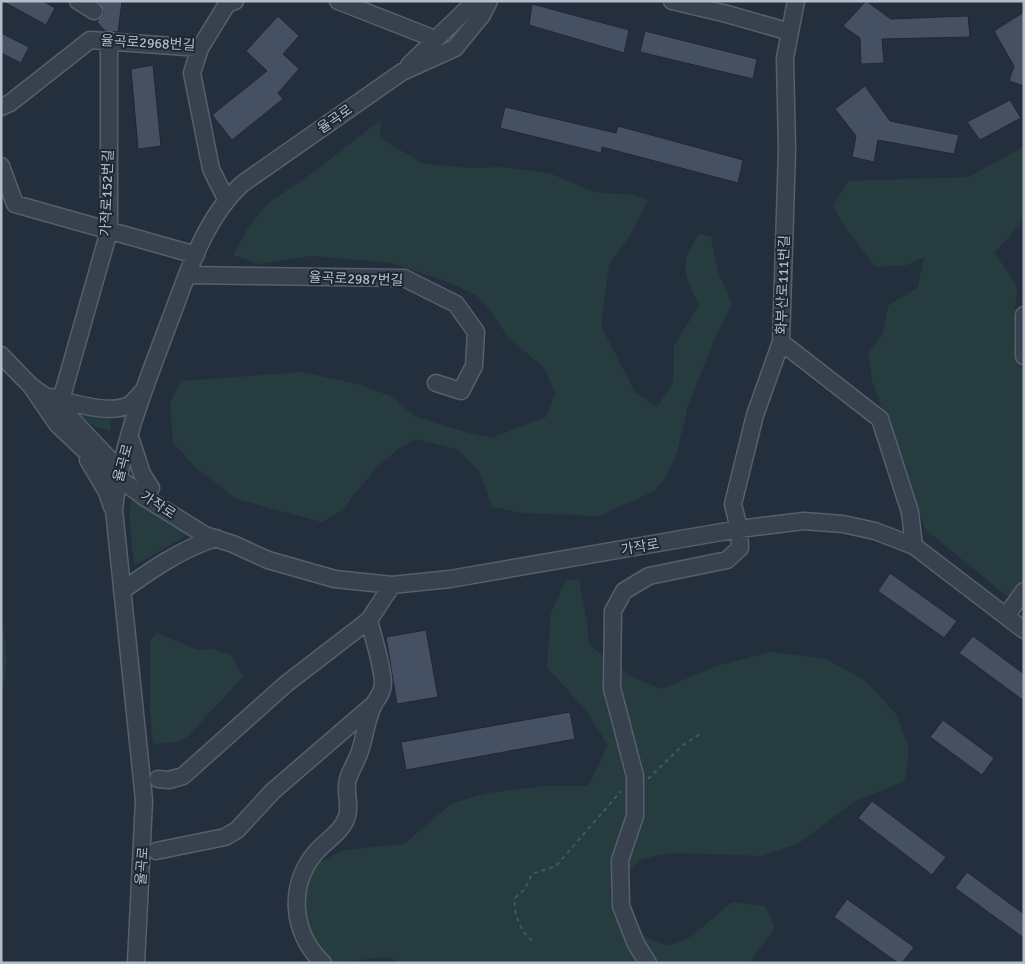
<svg xmlns="http://www.w3.org/2000/svg" width="1025" height="964" viewBox="0 0 1025 964" font-family="Signika,'Noto Sans KR',sans-serif">
  <style>
    .green { fill: #263c3f }
    .building { fill: #455162; stroke: #1f2835 }
    .lines { fill: none; stroke-linecap: round; stroke-linejoin: round }
    .minor-casing { stroke: #565f6c; stroke-width: 19 }
    .path { stroke: #44595c; stroke-width: 2; stroke-dasharray: 4 4; stroke-linecap: butt }
    .minor { stroke: #38414e; stroke-width: 16 }
    .labels { text-anchor: middle; dominant-baseline: central; stroke-width: 4; stroke-linejoin: round; paint-order: stroke }
    .street-label { font-size: 14px; fill: #b4bcc9; stroke: #1d2633 }
  </style>
  <rect width="100%" height="100%" fill="#242f3e"/>
  <!-- green -->
  <path class="green" d="M381 120 380 138 424 164 468 168 504 167 549 173 595 192 634 195 648 200 630 235 609 265 601 326 635 392 657 407 673 382 674 345 699 306C685 273 677 268 699 234L711 237 717 269 732 304 717 334 688 405 678 449 667 476 655 491 599 516 521 513 492 507 480 473 459 450 416 439 398 449 375 469 342 510 322 522 236 499 196 468 173 443 170 402 181 381 302 372 361 385 393 397 414 416 458 430 491 438 546 417 555 393 544 368 508 337 487 306 474 294 453 284 392 263 312 256 258 264 233 255 246 231 268 203 301 181Z
    M1024 146V219L995 253 1017 286 1013 338 1024 378V578L1009 598 925 529 906 471 872 381 868 352 883 334 888 306 918 287 924 257 907 265 876 267 845 228 833 205 848 181 969 177Z
    M81 416H111L110 431 95 427Z
    M132 497 192 532 134 566 129 514Z
    M566 580H579L587 621 589 645 632 677 662 689 717 666 770 652 826 659 866 681 896 714 909 749 905 781 855 801 799 843 761 856 675 853 655 856 640 860 609 891 623 928 668 946 692 936 732 902 765 906 775 928 749 963H401L388 957 332 963 302 940 292 902 311 866 345 850 404 844 452 803 488 793 544 786H588L608 745 586 711 547 667 551 613Z
    M1 609 7 662 1 700Z
    M156 632 197 650 214 649 232 656 243 677 187 737 178 742 153 744 150 713V641Z"/>
  <!-- building -->
  <path class="building" d="M2 1H43L55 8 46 25Z
    M98 1H122L118 32 105 31 97 22 104 12Z
    M866 1 891 19 968 16 970 37 882 39 884 63 861 64 860 38 843 26Z
    M532 4 629 30 624 53 529 25Z
    M1024 12V86L1009 81 1014 66 994 31Z
    M278 16 299 36 283 54 299 69 278 93 283 99 232 140 212 115 267 71 246 51Z
    M645 31 757 59 753 79 640 52Z
    M1 33 29 47 21 63 1 53Z
    M153 65 161 146 138 149 131 69Z
    M865 86 890 121 959 135 954 154 878 140 874 162 852 157 856 136 835 109Z
    M1010 100 1021 118 980 140 967 122Z
    M505 107 616 133 618 126 743 160 738 183 602 147 601 153 500 128Z
    M890 573 957 621 944 638 878 591Z
    M426 630 438 697 397 704 386 637Z
    M973 636 1024 674V701L959 653Z
    M570 712 575 739 406 770 401 742Z
    M943 720 994 758 982 775 930 737Z
    M872 801 946 857 932 875 858 818Z
    M967 872 1024 914V938L955 888Z
    M847 899 914 947 902 963H898L834 917Z"/>
  <g class="lines">
    <!-- minor casing -->
    <g class="minor-casing">
      <path id="minor" d="M78 1 94 11
        M338 1 435 39
        M672 1 727 14 790 32
        M200 48 192 73 211 169 226 199
        M409 65 468 8 471 1
        M1 107 10 103 90 40 200 48 227 4 235 1
        M1 166 15 204 196 255
        M188 275 404 278 456 304 476 332 474 366 461 391 436 383
        M1024 315V356
        M781 342 880 419 910 512 914 546
        M1 355 31 386 61 408 116 466
        M31 386 57 424 97 462 147 499 205 535 233 544 268 560 335 579 392 585 450 579 739 529 804 521 843 524 875 531 914 546 1024 630
        M52 397C71 403 110 415 129 405 134 402 139 395 143 391
        M61 400 109 231V40
        M130 437 142 474 151 488
        M88 460 107 492 112 507
        M122 591C151 570 181 549 216 538
        M1006 616 1024 591
        M158 779 169 780 183 776 286 684 369 620 392 585
        M156 851 225 837 237 830 273 791 374 704
        M136 963 144 800 114 510C120 448 145 387 167 328 186 279 202 221 242 184L402 72 455 48 482 15 489 1
        M323 963C291 933 287 883 318 850 327 840 343 831 347 816 351 804 344 791 348 779 351 769 357 761 360 751 365 736 367 717 374 704 378 697 383 692 383 683 383 667 373 637 369 620
        M648 963 636 944 621 906 620 860 635 816V776L612 688 613 611 624 591 649 576 727 560 740 548 739 529 733 504 755 415 781 342 787 151 785 58 796 1"/>
    </g>
    <!-- path -->
    <path class="path" d="M648 779 682 746 700 734
      M532 941C520 930 513 914 515 898L525 889 532 874 556 866 621 791"/>
    <!-- minor -->
    <use href="#minor" class="minor"/>
  </g>
  <g class="labels">
    <!-- street labels -->
    <g class="street-label">
      <text transform="translate(148 43) rotate(3)">율곡로2968번길</text>
      <text transform="translate(335 119) rotate(-35)">율곡로</text>
      <text transform="translate(107 193) rotate(-88)">가작로152번길</text>
      <text transform="translate(356 279) rotate(2)">율곡로2987번길</text>
      <text transform="translate(783 285) rotate(-88)">화부산로111번길</text>
      <text transform="translate(123 463) rotate(-75)">율곡로</text>
      <text transform="translate(158 505) rotate(33)">가작로</text>
      <text transform="translate(640 547) rotate(-10)">가작로</text>
      <text transform="translate(142 866) rotate(-86)">율곡로</text>
    </g>
  </g>
  <!-- border -->
  <rect width="1025" height="964" fill="none" stroke="#b4bcc9" stroke-width="5"/>
</svg>
